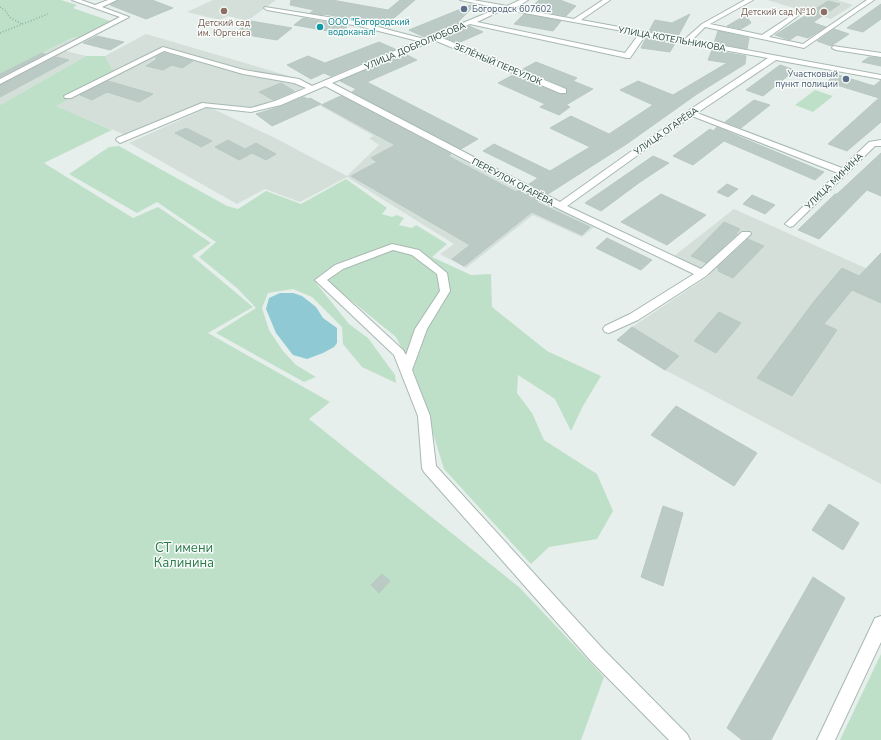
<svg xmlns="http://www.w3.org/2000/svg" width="881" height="740" viewBox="0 0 881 740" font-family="'Nunito Sans',sans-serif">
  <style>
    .built { fill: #d4dfda }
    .green { fill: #bfe0c8 }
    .water { fill: #8ec9d4 }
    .building { fill: #bbcac4; stroke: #b8c9c2 }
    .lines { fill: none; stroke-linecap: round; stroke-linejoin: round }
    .minor-casing { stroke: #a8b8b2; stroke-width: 2 }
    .path { stroke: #86b3a5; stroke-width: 1.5; stroke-dasharray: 1 2; stroke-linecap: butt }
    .minor { fill: #fff; fill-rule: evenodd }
    .service-dot { fill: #5c6f8a; stroke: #f7fbf9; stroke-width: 1.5 }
    .education-dot { fill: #8d6e63; stroke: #f7fbf9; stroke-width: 1.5 }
    .culture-dot { fill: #0f9aa8; stroke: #f7fbf9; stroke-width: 1.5 }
    .labels { text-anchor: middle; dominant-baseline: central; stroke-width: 3; stroke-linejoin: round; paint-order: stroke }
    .far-service-label { font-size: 9px; fill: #4e5e75; stroke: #f7fbf9; text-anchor: start }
    .far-education-label { font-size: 9px; fill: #785e54; stroke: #f7fbf9; text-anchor: end }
    .far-culture-label { font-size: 9px; fill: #0d838f; stroke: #f7fbf9; text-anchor: start }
    .far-street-label { font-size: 9px; fill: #24423a; stroke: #f7fbf9 }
    .near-park-label { font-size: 13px; fill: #2d7a4b; stroke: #f7fbf9 }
  </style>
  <rect width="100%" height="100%" fill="#e6efeb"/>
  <!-- built -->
  <path class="built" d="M213 0H276L247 21 228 16 220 20 187 12Z
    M767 0H837L853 5 831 19Z
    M146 34 289 76 311 84 251 109 207 103 128 136 55 106 122 72 112 69 105 56Z
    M74 37 83 39 62 50 86 56 0 105V74Z
    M339 96 429 143 594 227 582 237 533 215 466 268 440 254 454 244 347 177 300 202 265 189 237 204 129 143 209 107 275 138 347 176 379 145 369 138 374 136 319 105Z
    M734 209 881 275V484L665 370 617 340 632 327 710 275 674 256Z"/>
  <!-- green -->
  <path class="green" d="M0 0H61L77 5 73 8 113 22 83 39 74 37 0 74Z
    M86 56H105L112 69 123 71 56 106 112 130 44 163 133 218 158 207 211 243 192 256 253 307 208 333 330 402 309 419 519 587 604 677 581 740H0V105Z
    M815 90 833 96 813 112 795 105Z
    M119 146 227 206 238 209 266 191 301 204 346 179 387 208 382 214 392 217 397 215 404 218 399 225 412 228 416 225 447 244 432 257 471 275 491 274 492 307 547 351 601 376 583 406 571 431 555 399 518 375 517 393 532 413 544 440 597 474 613 511 597 539 549 547 531 564 444 469 414 372 396 337 326 280 316 278V283L349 324 368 338 395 375 396 383 362 367 343 344 342 327 312 297 293 289 268 293 262 308 269 330 283 351 296 365 316 377 304 382 216 333 256 308 237 288 199 257 216 242 157 202 137 213 69 174 109 147Z
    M881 654V740H840Z"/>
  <!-- water -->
  <path class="water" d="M280 293H293L302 296 316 307 323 318 337 328V343L334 347 323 353 307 359 293 355 276 333 266 309 269 298Z"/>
  <!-- building -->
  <path class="building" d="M118 0H152L173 8 146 19 110 5Z
    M291 0H332L388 10 400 0H415L386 25 324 14V15L310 13 314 10 290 5Z
    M539 0H560L576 6 566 16 529 9Z
    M828 1 840 4 815 21 814 23 826 27 808 38 797 35 790 40 775 35Z
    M473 4 475 5 458 22 460 23 424 37 409 30Z
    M881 4V19L863 32 847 28Z
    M524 14 561 21 553 31 514 24Z
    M690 14 678 36 649 31 655 20 672 23Z
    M746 15 751 23 741 29 727 26Z
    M303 18 342 25 347 27 340 33 294 25Z
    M251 21 292 28 277 40 235 33Z
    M469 26 483 32 458 43 444 37Z
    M834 29 849 34 831 46 817 41Z
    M718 31 749 38 747 49 714 43Z
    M97 36 124 42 110 50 83 43Z
    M646 38 675 43 670 52 641 48Z
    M379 42 395 49 331 76 324 73 311 79 287 65 308 56 325 63Z
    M712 50 746 56 745 64 697 94 628 143 548 194 529 184 538 178 483 151 494 144 550 171 590 147 550 128 571 116 609 134 653 105 620 90 638 81 673 95 727 63 708 60Z
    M42 53 45 54 0 77V74Z
    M164 53 171 55 193 61 182 68 172 65 163 70 146 66 156 60V57Z
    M405 54 417 60 367 82 478 139 461 149 352 92 356 89 340 81Z
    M56 57 69 60 0 97V85Z
    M869 57 881 58V66L862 62Z
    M536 62 577 78 573 81 593 89 566 105 570 107 559 115 540 107 545 104 498 83 513 75 559 94H567V88L523 69Z
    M780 65 795 70 763 96 746 90Z
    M835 74 874 86 881 80V122L847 151 828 144 879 98 827 82Z
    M108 81 153 94 139 102 107 92 92 100 80 95Z
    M281 83 294 91 273 100 259 92Z
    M341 96 451 154 448 156 516 192 519 190 539 200 536 202 590 227 582 235 532 212 464 266 452 259 470 245 351 176 377 162 371 158 395 145 322 105Z
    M304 97 308 99 310 98 321 104 272 126 256 114 282 106Z
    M754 100 770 105 741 128 725 122Z
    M717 127 733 134 824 172 815 180 724 141 693 165 673 156 710 129 713 131Z
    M186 128 212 141 201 147 175 133Z
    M228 140 245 149 256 143 276 154 266 160 252 153 239 160 215 147Z
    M881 153V196L867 190 819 239 798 230 835 194H837Z
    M653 156 669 163 640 182 601 211 585 203Z
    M727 184 738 189 728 197 717 192Z
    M661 194 706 215 667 245 621 222Z
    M752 195 775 205 765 214 743 204Z
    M724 222 740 229 736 234H737L706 263 691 256Z
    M607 238 652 260 641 270 596 248Z
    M748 239 764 246 733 278 718 271 719 269 717 268Z
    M881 253V303L852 290 824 324 837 330 792 396 757 378 815 300 842 268 859 276Z
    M719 312 741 323 716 353 694 341Z
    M632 327 679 356 665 370 617 340Z
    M676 406 757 453 734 486 651 435Z
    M829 504 859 523 843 550 812 530Z
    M663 506 683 513 663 586 641 577Z
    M382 574 390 581 379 593 371 585Z
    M813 577 845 598 771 740H742L727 728Z"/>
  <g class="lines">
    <!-- minor casing -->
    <g class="minor-casing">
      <path id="minor" d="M72 0H81L95 5 108 0H117L102 7 129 17 0 84V79L120 17Z
        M460 0H473L507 6 520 0H528L515 8 574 19 603 0H610L581 20 685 39 702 24 745 0H753L710 24 762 35 797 12 800 14 799 15 769 37 803 44 867 0H874L804 48 705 27 692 40 881 75V79L776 60 697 113 842 168 869 142 881 140V146H875L793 226 790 227 785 224 787 222 838 173 692 116 567 206 701 269 742 232H750L751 234 706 276 638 320 609 333 605 332 603 329 605 326 630 314 694 274 557 208 325 86 281 105 251 112 206 107 120 143 116 140 117 138 202 103 251 108 275 101 306 88 294 83 243 74 164 51 71 98H65L64 96 163 47 244 70 299 79 312 86 418 41 359 26 267 10 264 8 265 7 359 22 424 39 499 8ZM508 10 639 34 625 53 477 22 498 12ZM470 24 627 58H630L645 36 768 58 688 111 560 202 332 83 434 40 560 93H566V89L440 37Z
        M833 46 881 53V57L836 50 832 48Z
        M392 244 419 250 447 273 450 291 427 329 412 370 430 416 436 466 603 649 687 734 690 740H669L591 661 424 472 422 468 418 416 394 355 315 280 335 265ZM393 250 412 255 437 274 440 291 415 329 406 355 403 350 327 280 343 269Z
        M881 616V642L835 740H817L875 618Z"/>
    </g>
    <!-- path -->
    <path class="path" d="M0 7 6 11 9 17 22 24
      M0 33 48 14"/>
    <!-- minor -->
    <use href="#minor" class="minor"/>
  </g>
  <!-- markers -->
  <g class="service-dot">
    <circle cx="464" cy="9" r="4"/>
    <circle cx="846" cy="79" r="4"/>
  </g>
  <g class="education-dot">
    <circle cx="224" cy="11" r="4"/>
    <circle cx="824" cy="12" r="4"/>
  </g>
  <circle class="culture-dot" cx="320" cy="27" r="4"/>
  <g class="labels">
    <!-- far-service labels -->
    <g class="far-service-label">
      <text x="472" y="9">Богородск 607602</text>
      <text x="838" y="74" text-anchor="end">Участковый<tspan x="838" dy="10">пункт полиции</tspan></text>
    </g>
    <!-- far-education labels -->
    <g class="far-education-label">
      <text x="816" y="12">Детский сад №10</text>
      <text x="224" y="23" text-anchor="middle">Детский сад<tspan x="224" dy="10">им. Юргенса</tspan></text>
    </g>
    <!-- far-culture labels -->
    <g class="far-culture-label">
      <text x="328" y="22">ООО "Богородский<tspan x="328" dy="10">водоканал!</tspan></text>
    </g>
    <!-- far-street labels -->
    <g class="far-street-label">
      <text transform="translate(672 39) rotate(10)">УЛИЦА КОТЕЛЬНИКОВА</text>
      <text transform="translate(415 46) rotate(-23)">УЛИЦА ДОБРОЛЮБОВА</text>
      <text transform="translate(498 64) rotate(23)">ЗЕЛЁНЫЙ ПЕРЕУЛОК</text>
      <text transform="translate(666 131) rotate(-35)">УЛИЦА ОГАРЁВА</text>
      <text transform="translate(834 181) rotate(-44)">УЛИЦА МИНИНА</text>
      <text transform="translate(513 182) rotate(28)">ПЕРЕУЛОК ОГАРЁВА</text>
    </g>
    <!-- near-park labels -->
    <g class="near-park-label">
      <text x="184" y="548">СТ имени<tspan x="184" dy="15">Калинина</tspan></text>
    </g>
  </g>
</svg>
